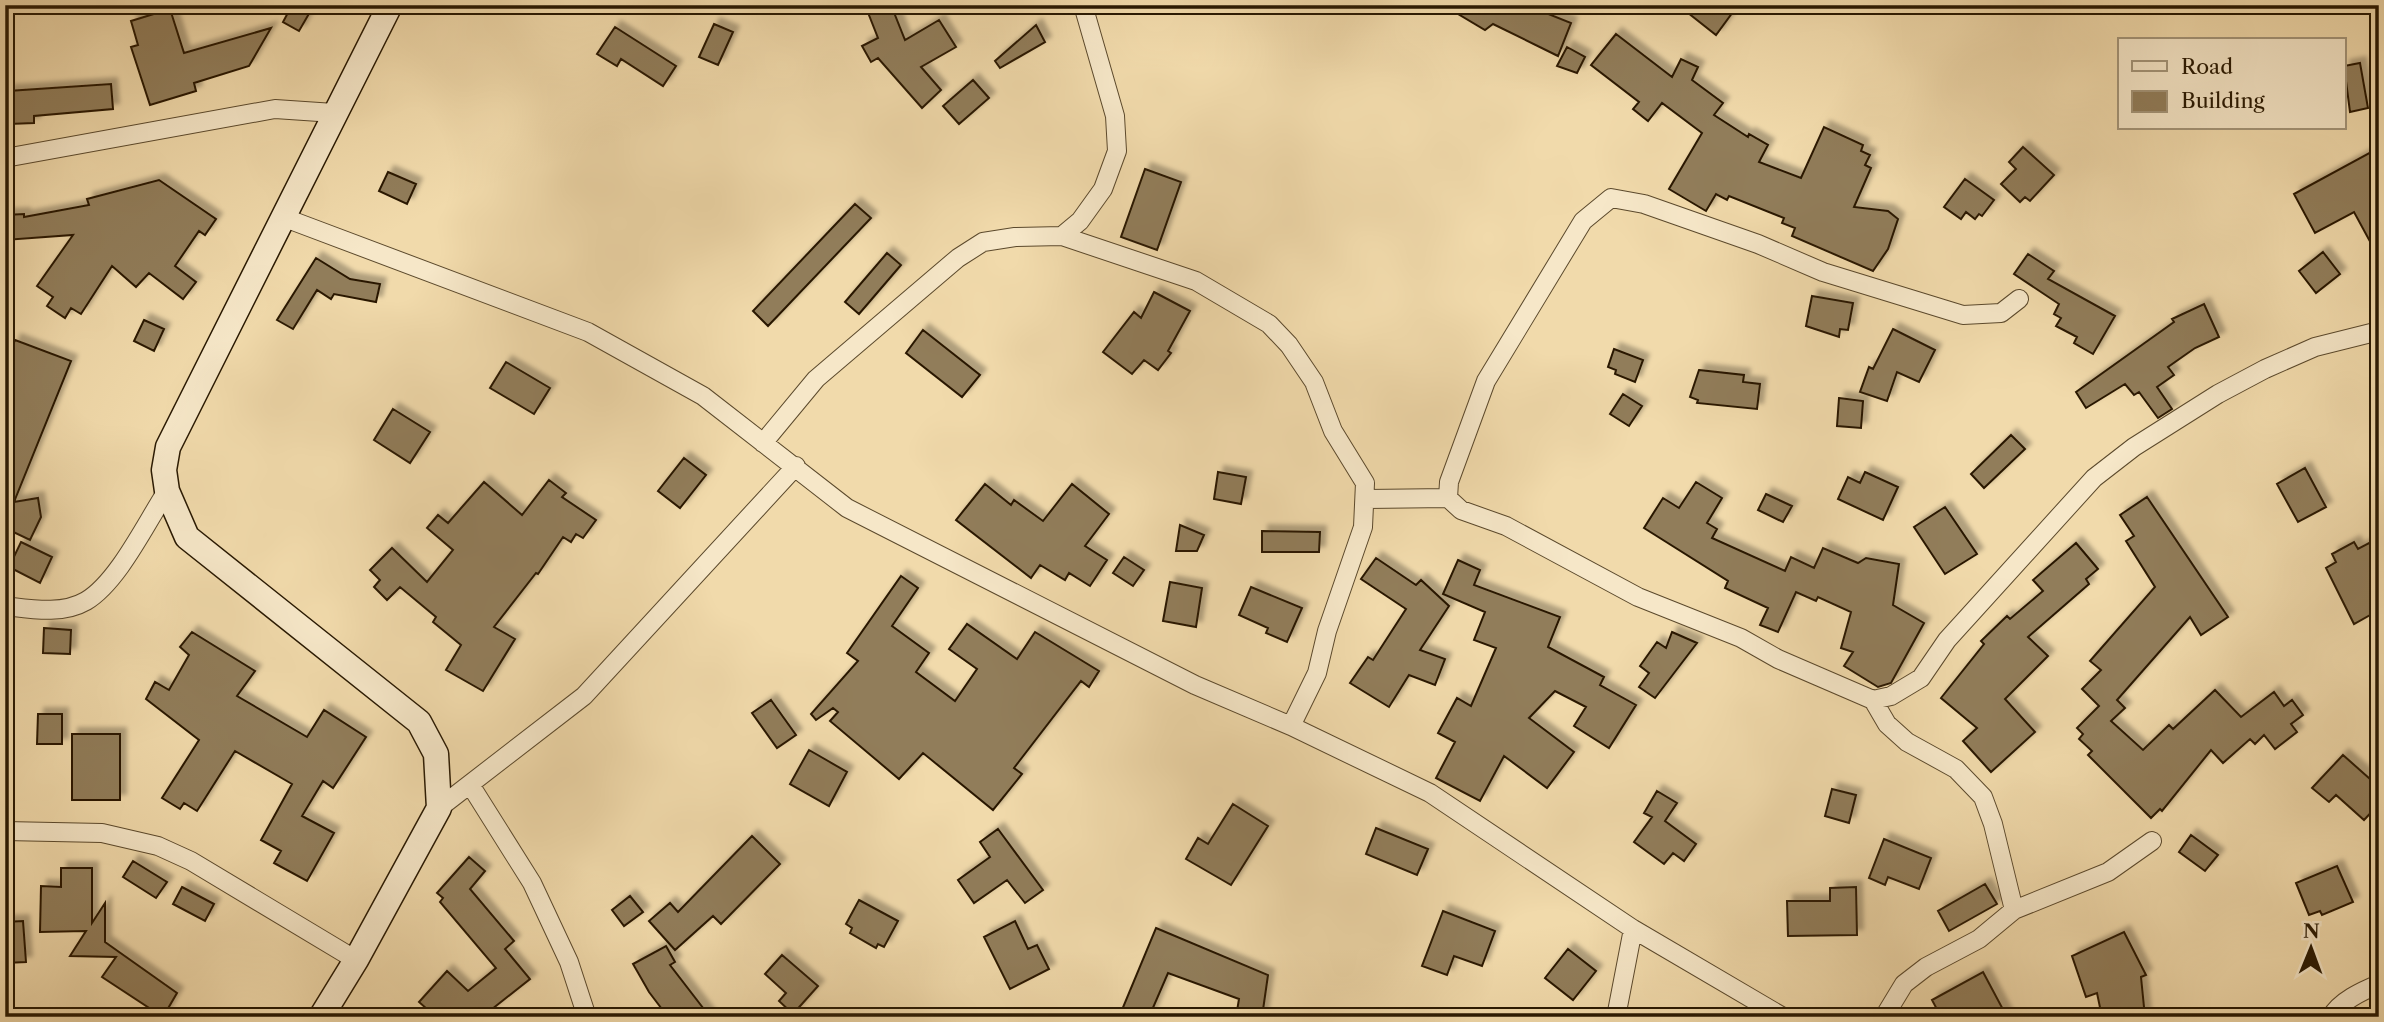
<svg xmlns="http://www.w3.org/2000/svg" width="2384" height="1022" viewBox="0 0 2384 1022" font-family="'Libre Caslon Text',serif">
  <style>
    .building { fill: #917d5a; stroke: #291902; stroke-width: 2; filter: url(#shadow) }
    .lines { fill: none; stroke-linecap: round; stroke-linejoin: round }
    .street-casing { stroke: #5b492c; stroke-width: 20 }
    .secondary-casing { stroke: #291902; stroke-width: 27 }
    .street { stroke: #f6e7c8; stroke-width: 18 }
    .secondary { stroke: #f6e7c8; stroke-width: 24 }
  </style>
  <defs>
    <filter id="shadow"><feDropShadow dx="6" dy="-6" stdDeviation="2" flood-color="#0004"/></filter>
  </defs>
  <rect width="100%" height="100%" fill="#f1daab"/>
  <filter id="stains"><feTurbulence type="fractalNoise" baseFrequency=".00286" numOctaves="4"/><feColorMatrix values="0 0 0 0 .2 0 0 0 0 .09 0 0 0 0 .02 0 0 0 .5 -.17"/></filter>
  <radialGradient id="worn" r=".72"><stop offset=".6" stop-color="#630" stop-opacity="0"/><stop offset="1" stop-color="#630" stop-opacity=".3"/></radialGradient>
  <!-- building -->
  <path class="building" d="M292 5H314L299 31 283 22Z
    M865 5H891L905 40 939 20 956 47 921 67 941 90 922 108 878 58 871 62 862 46 878 38Z
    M1443 5H1526L1571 23 1558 56 1493 24 1485 30Z
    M1678 5H1738L1716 35Z
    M170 9 184 53 271 28 249 66 194 83 196 91 150 105 131 47 138 45 131 21Z
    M714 24 733 32 718 65 699 57Z
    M1036 25 1045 42 1000 68 995 61Z
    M615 27 676 66 663 86 621 59 617 66 597 54Z
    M1616 34 1672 77 1681 59 1698 67 1692 80 1723 103 1714 115 1748 137 1749 134 1768 145 1759 162 1801 178 1824 127 1863 145 1861 151 1870 155 1865 165 1871 168 1854 207 1888 211 1898 219 1888 249 1873 271 1792 236 1795 228 1782 223 1784 218 1729 196 1727 200 1716 194 1706 211 1669 189 1702 133 1662 103 1648 121 1633 109 1639 102 1591 65Z
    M1567 47 1585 57 1577 73 1557 66Z
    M2360 63 2368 108 2350 112 2344 66Z
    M973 80 989 98 959 124 943 106Z
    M111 84 113 109 34 116V123L9 124 8 118H5L8 91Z
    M2023 147 2054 175 2030 201 2025 197 2020 202 2001 184 2016 169 2009 162Z
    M2373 151 2379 161V258L2354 212 2315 233 2294 194Z
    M1145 169 1181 182 1157 250 1121 237Z
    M388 172 416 184 407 204 379 191Z
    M1965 179 1994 200 1982 216 1979 214 1975 219 1966 212 1961 219 1944 207Z
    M159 180 216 219 205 235 199 231 175 266 196 282 183 299 149 273 136 287 112 266 81 314 71 308 65 318 47 306 53 297 37 286 73 235 5 240V215L24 214V217L89 205 87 199Z
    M855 204 871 218 768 326 753 311Z
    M2323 252 2340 274 2316 293 2299 271Z
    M887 253 901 265 859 314 845 302Z
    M2028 254 2054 271 2048 279 2115 316 2093 354 2074 343 2077 337 2056 326 2061 318 2054 314 2059 304 2014 274Z
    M316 258 350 279 380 284 376 302 334 294 331 299 317 290 293 329 277 320Z
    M1154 292 1190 311 1168 351 1171 353 1158 370 1144 360 1132 374 1103 352 1134 312 1141 318Z
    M1812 296 1853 303 1848 330 1840 329 1839 337 1806 326Z
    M2204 304 2219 337 2195 348 2168 367 2174 375 2157 387 2172 409 2158 418 2139 392 2134 395 2125 384 2086 408 2076 392 2174 322 2172 319Z
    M144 320 164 329 154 351 134 341Z
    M1893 329 1935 350 1919 382 1897 372 1887 401 1860 392 1869 367 1873 369Z
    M923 330 980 375 962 397 906 353Z
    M15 340 71 361 14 502 38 498 41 517 30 540 5 528V351L10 353Z
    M1614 349 1643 360 1635 382 1615 374 1616 370 1608 367Z
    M506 362 550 388 534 414 490 388Z
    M1699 370 1744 375 1743 382 1760 384 1757 409 1697 403 1698 400 1690 397Z
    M1623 394 1642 406 1629 426 1610 414Z
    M1839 398 1863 401 1861 428 1837 426Z
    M393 409 430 432 410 463 374 440Z
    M2011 435 2025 449 1984 488 1971 474Z
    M684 458 706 475 680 508 658 491Z
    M2305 468 2326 507 2298 522 2277 484Z
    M1218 472 1246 477 1241 504 1214 499Z
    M1865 472 1898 487 1883 520 1838 499 1848 477 1860 483Z
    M549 480 566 493 562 497 596 520 583 538 576 534 571 542 563 537 538 574 536 573 494 627 515 639 483 691 446 670 461 645 433 622 436 617 400 587 387 600 374 587 380 580 370 570 392 548 427 582 453 550 427 528 438 515 448 523 484 482 522 515Z
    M1696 482 1722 498 1707 523 1717 529 1712 538 1785 571 1791 557 1814 568 1823 548 1858 563 1866 558 1899 564 1893 605 1924 623 1891 683 1878 687 1844 666 1853 652 1841 648 1851 612 1818 597 1816 601 1796 592 1778 632 1760 625 1768 608 1725 588 1728 581 1644 528 1663 498 1679 508Z
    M985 484 1011 505 1014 500 1043 521 1072 484 1109 514 1085 546 1107 560 1090 586 1069 573 1065 580 1040 565 1031 578 956 520Z
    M1766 494 1792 506 1783 522 1758 510Z
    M2147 497 2228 617 2201 635 2190 617 2117 700 2125 708 2111 721 2143 750 2169 725 2173 729 2215 690 2241 717 2274 692 2284 706 2292 700 2303 715 2291 724 2297 732 2275 749 2264 735 2255 744 2250 739 2223 763 2211 750 2162 811 2160 809 2151 818 2088 755 2092 751 2079 739 2083 734 2077 728 2099 706 2082 689 2101 670 2090 661 2155 587 2126 541 2134 536 2120 515Z
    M1945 507 1977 554 1945 574 1914 527Z
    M1180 525 1204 535 1197 551H1176Z
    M1262 531 1320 532 1319 552H1262Z
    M21 542 52 557 40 583 9 567Z
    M2354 542 2358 549 2369 543 2379 560V610L2354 624 2326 568 2336 562 2332 554Z
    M2076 543 2098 569 2086 579 2089 584 2028 637 2048 656 2005 699 2035 732 1991 772 1963 741 1977 728 1941 698 1984 644 1981 641 2007 616 2010 619 2043 591 2033 580Z
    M1124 557 1144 570 1133 586 1113 573Z
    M1376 558 1416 585 1421 580 1449 606 1420 650 1445 659 1435 685 1409 675 1389 707 1350 683 1368 657 1373 660 1406 609 1361 579Z
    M1458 560 1480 570 1474 585 1560 617 1548 647 1604 677 1600 685 1636 705 1609 748 1574 726 1586 707 1555 691 1529 718 1574 752 1547 788 1504 756 1480 801 1436 778 1455 742 1438 733 1457 698 1471 706 1496 648 1474 640 1485 612 1443 594Z
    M901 576 918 588 892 626 929 653 916 672 955 701 977 669 949 649 967 624 1017 659 1035 632 1099 671 1089 687 1081 681 1014 768 1022 774 993 810 923 753 899 779 830 721 838 712 833 708 816 720 811 714 858 661 847 653Z
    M1170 582 1202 588 1196 627 1163 621Z
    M1251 587 1302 608 1287 642 1266 633 1268 628 1239 615Z
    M44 628 71 630 70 654 43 653Z
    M192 632 255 671 237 696 307 737 324 710 366 737 333 788 323 781 302 816 334 833 307 881 274 863 281 851 261 840 292 784 235 751 197 811 184 803 180 809 162 798 199 740 146 699 155 682 169 690 189 655 180 647Z
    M1672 632 1697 643 1655 698 1639 687 1649 673 1640 666 1657 642 1666 648Z
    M771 700 796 735 777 748 752 713Z
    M38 714H62V744H37Z
    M72 734H120V800H72Z
    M809 750 847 772 829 806 790 784Z
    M2343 755 2379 787V804L2364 820 2336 795 2329 802 2312 788Z
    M1832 789 1856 795 1849 823 1825 816Z
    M1657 791 1677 803 1665 821 1696 844 1684 861 1673 853 1664 864 1634 842 1652 817 1644 813Z
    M1233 804 1268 826 1231 885 1186 859 1198 838 1208 844Z
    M1376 828 1428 849 1417 875 1366 854Z
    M998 829 1043 890 1025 903 1007 880 974 903 958 880 990 857 980 842Z
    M2191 835 2218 855 2205 871 2179 852Z
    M752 836 780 864 721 924 713 916 675 950 649 921 670 903 678 912Z
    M1884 839 1931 858 1919 889 1888 877 1885 885 1869 878Z
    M469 857 485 871 470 889 514 941 505 949 530 979 482 1017H436L419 1002 447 971 468 991 496 968 440 902 443 898 437 893Z
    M133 861 167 882 156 898 123 877Z
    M2337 866 2353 902 2322 915 2320 911 2309 915 2296 883Z
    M61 868H92V923L105 903V942L177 993 163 1017 102 977 116 957 70 956 86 931 40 932 41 886 61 887Z
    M1985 884 1997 904 1949 931 1938 911Z
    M182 887 214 904 205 921 173 904Z
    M1856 887 1857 935 1788 936 1787 901H1830V888Z
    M630 896 643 912 624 926 612 910Z
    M859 900 898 921 884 947 878 944 876 948 850 933 852 928 846 924Z
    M1443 911 1495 931 1482 966 1454 956 1447 975 1422 966Z
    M23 921 26 962 5 963V922Z
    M1015 921 1028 949 1037 945 1049 969 1010 989 984 937Z
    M1156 928 1268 975 1262 1017H1236L1239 999 1168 973 1149 1017H1119Z
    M2124 932 2146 975 2141 977 2145 1017H2102L2097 993 2086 997 2072 956Z
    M666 946 675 962 670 965 710 1017H668L649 992 633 964Z
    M1568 949 1596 971 1573 1000 1545 978Z
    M782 955 818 986 793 1014 779 1001 786 993 765 974Z
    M1983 972 2007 1017H1941L1932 1000Z"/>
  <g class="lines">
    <!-- street casing -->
    <g class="street-casing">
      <path id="street" d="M5 158 275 109 334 113
        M285 218 588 332 703 396 847 508 1195 685 1291 726 1430 793 1633 929 1783 1017
        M1062 236 1196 281 1269 324 1289 345 1314 382 1333 431 1365 483 1363 527 1327 631 1317 673 1291 726
        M763 443 816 379 958 258 983 242 1015 237 1062 236 1080 221 1103 189 1117 151 1115 116 1083 5
        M1367 499 1448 498
        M5 606C31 609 62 615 86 601 118 582 146 523 167 491
        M1873 700 1891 696 1921 678 1947 640 2094 478 2134 447 2218 394 2265 369 2315 347 2379 331
        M471 786 532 883 569 962 587 1017
        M439 808 584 696 796 466
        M5 831 102 833 158 846 191 861 356 960
        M2014 910 1993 824 1983 797 1956 769 1907 742 1887 724 1873 700 1778 659 1741 638 1638 597 1506 526 1461 510 1448 498 1449 482 1486 381 1583 221 1611 198 1644 204 1758 244 1823 272 1963 315 2001 313 2019 299
        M1616 1017 1633 929
        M1884 1017 1904 984 1926 967 1979 939 2014 910 2108 872 2152 841
        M2331 1017C2340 1001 2362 991 2379 984"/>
    </g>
    <!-- secondary casing -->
    <g class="secondary-casing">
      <path id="secondary" d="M321 1017 356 960 439 808 436 754 419 722 187 537 167 491 164 470 168 447 390 5"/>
    </g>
    <!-- street -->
    <use href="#street" class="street"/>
    <!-- secondary -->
    <use href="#secondary" class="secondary"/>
  </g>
  <!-- margin -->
  <rect width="2384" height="1022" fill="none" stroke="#f1daab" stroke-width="28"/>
  <rect x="7" y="7" width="2370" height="1008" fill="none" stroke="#291902" stroke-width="3.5"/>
  <rect x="14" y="14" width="2356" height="994" fill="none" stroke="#291902" stroke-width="2"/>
  <!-- legend -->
  <rect x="2118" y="38" width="228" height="91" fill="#f6e7c8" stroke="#a49579" stroke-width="2"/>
  <rect x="2132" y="61" width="35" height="10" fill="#f6e7c8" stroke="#a49579" stroke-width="2"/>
  <text x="2181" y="74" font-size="21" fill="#291902">Road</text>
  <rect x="2132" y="91" width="35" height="21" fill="#917d5a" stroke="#a49579" stroke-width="2"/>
  <text x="2181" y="108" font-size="21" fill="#291902">Building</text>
  <!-- north arrow -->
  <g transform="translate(2311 948) rotate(1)" stroke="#f6e7c8" stroke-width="5" paint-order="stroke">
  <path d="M0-5L12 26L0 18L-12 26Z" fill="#291902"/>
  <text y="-10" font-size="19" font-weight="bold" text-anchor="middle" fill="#291902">N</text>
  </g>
  <rect width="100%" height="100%" filter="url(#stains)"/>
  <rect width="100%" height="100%" fill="url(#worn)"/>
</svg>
